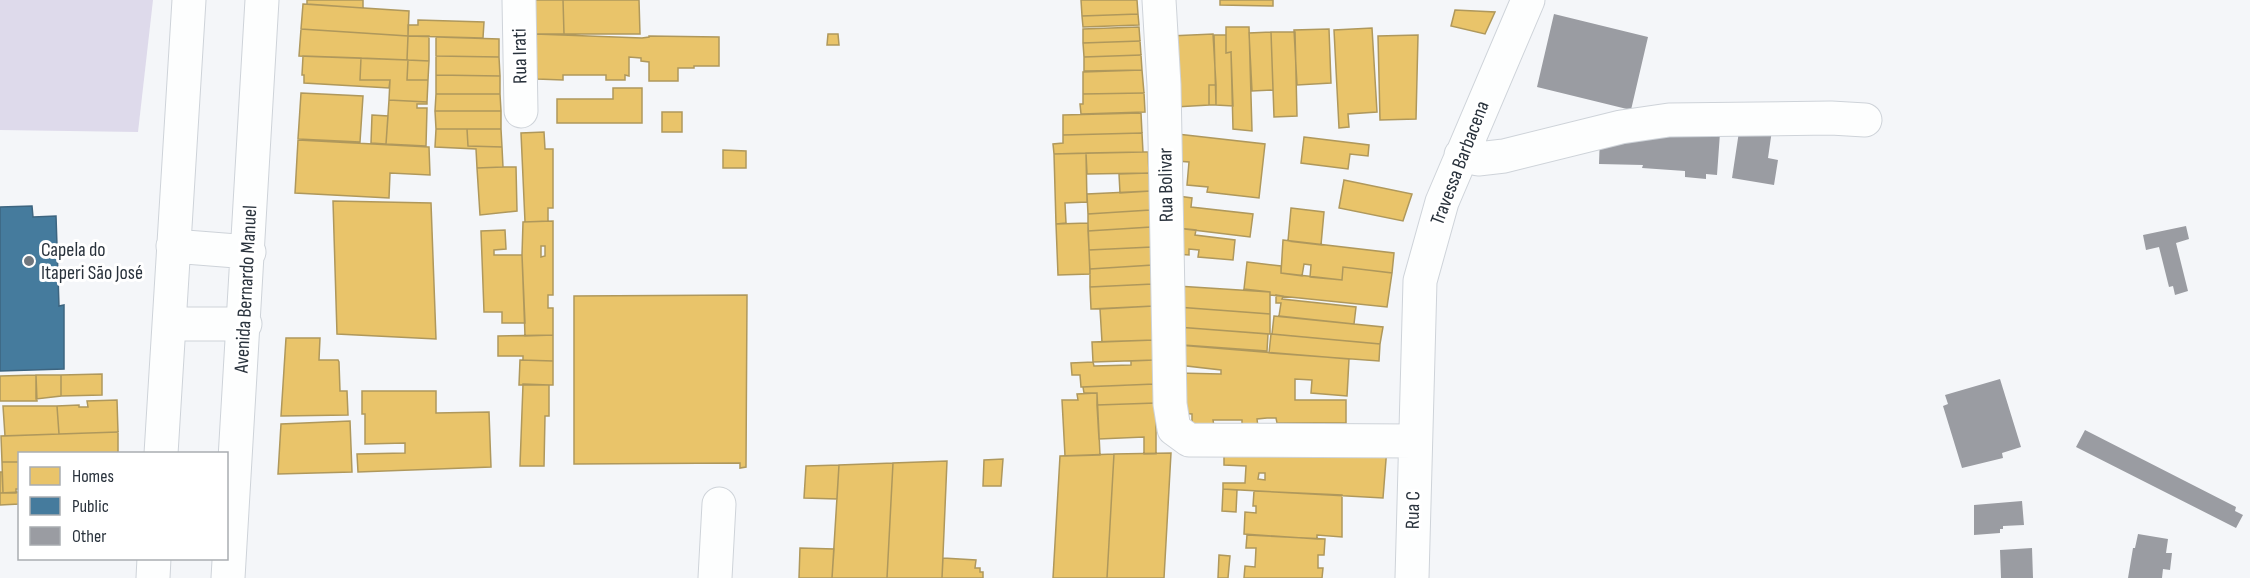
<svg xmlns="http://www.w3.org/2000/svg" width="2250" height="578" viewBox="0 0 2250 578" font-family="'Sofia Sans Condensed',sans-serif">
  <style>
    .green { fill: #dedaeb }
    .homes { fill: #e9c46a; stroke: #af985c; stroke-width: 1.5; fill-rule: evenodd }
    .public { fill: #457b9d; stroke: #3d6580; stroke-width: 1.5 }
    .building { fill: #9a9ca2 }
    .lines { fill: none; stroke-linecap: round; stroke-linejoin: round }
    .minor-casing { stroke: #ced3d9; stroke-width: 35 }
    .major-casing { stroke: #ced3d9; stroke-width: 35 }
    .minor { stroke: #fdfefe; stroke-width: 33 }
    .major { stroke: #fdfefe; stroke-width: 33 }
    .poi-dot { fill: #70777e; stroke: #fff; stroke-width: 2 }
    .labels { text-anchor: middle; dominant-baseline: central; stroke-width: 6; stroke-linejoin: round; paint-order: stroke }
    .street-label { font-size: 20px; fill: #29323c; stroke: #fff }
    .poi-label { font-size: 20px; fill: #29323c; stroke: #fff; text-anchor: start }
  </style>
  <rect width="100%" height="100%" fill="#f4f6f9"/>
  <!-- green -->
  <path class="green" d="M0 0H153L138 132 0 130Z"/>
  <!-- homes -->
  <path class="homes" d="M307 0H363V8L307 4Z
    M534 0H563L564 34H535Z
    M563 0H639L640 34H564Z
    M1081 0H1137L1138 14 1082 16Z
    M1220 0H1273V6L1220 5Z
    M303 4 409 11 408 36 301 29Z
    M1455 10 1495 12 1485 34 1451 26Z
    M1138 14 1139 25 1083 27 1082 16Z
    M418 20 484 22 483 38 408 36V25H418Z
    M1139 27 1140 41 1083 43V29Z
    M1226 27H1249L1252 131 1233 129 1231 52 1226 53Z
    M1372 28 1377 112 1348 114 1349 127 1339 128 1334 30Z
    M301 29 408 36 407 60 299 56Z
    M1329 29 1331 83 1297 85 1294 30Z
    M1271 32H1295L1297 116 1274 117Z
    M1271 32 1273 90 1252 91 1249 33Z
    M535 34 642 38 649 37V36L719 37V66H694V68H678V81H649V62L641 61V58L629 57V76L625 75V80H606V75H563V80L537 79Z
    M828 34H838L839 45H827Z
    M1213 34 1216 85H1209V105L1175 107 1170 36Z
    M1214 35H1226V53L1231 52 1233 106 1216 105Z
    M1418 35 1416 119 1380 120 1378 36Z
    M408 36H429V61L407 60Z
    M436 37 499 39V57L436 56Z
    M1140 41 1141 55 1084 57 1083 43Z
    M1141 55 1142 70 1084 71V57Z
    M303 56 361 58 360 80H390L389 88 304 83V75H302Z
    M436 56 499 57 500 76 436 75Z
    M361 58 408 60 407 80H428L427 102 389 100 390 80H360Z
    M408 60 429 61 428 80H407Z
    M1142 70 1144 93 1083 94V72Z
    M436 75 500 76V94H436Z
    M1209 85H1216V105H1209Z
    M613 88H642V123H557V99H613Z
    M301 93 363 96 360 142 298 139Z
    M1144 93 1145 112 1081 114 1080 104H1083V94Z
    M436 94H500L501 111H435Z
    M389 100 427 102V104H417V108H427L426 146 386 144Z
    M435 111H501V129H436Z
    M662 112H682V132H662Z
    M1141 113 1142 133 1063 135V115Z
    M372 115 388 116 386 144 371 143Z
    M436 129H467L468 146 502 147 503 167 477 168 476 149 435 147Z
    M467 129H501L502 147 468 146Z
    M544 132 545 149H553V208H548V221L525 222 521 133Z
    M1142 133 1143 152 1054 154 1053 144 1063 143V135Z
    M1177 134 1265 144 1259 198 1207 192 1208 187 1187 185 1189 162 1177 161Z
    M1304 137 1369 145 1368 156 1350 154 1348 169 1301 163Z
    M298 140 429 147 430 175 390 173 389 198 295 193Z
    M723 150 746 151V168H723Z
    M1143 152H1148L1149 173 1087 174 1086 153Z
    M1086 153 1087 202 1065 203 1066 223 1056 224 1054 154Z
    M503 167H516L517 211 480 215 477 168Z
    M1149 173 1150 191 1120 193 1119 174Z
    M1344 180 1412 194 1403 221 1339 208Z
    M1150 191V210L1088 214 1087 194Z
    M1178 196 1192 198 1191 207 1253 214 1250 237 1177 228Z
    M333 201 431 203 436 339 337 334Z
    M1291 208 1324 212 1321 245 1288 241Z
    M1150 210 1151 227 1088 231V214Z
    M553 221V295H548V308H553V335L525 336 522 255 523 222ZM541 246H545V256L541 257Z
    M1088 223 1090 274 1058 275 1056 224Z
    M1151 227 1152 247 1089 250 1088 231Z
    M1177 228 1196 230 1195 235 1235 240 1233 260 1198 257 1199 250 1189 249V255L1176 254Z
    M505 230 506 249 494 250V255H522L525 323H502V312H484L481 231Z
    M1283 240 1394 253 1392 273 1343 267 1342 280 1310 277 1311 265 1304 264 1302 276 1281 273Z
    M1152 247 1153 265 1090 269 1089 250Z
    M1247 262 1281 266V273L1342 280 1343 267 1392 273 1387 307 1270 295V292L1244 289Z
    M1153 265V284L1090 287V269Z
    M1153 284 1154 306 1091 309 1090 287Z
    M1177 286 1270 292V314L1177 307Z
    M747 295 746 467 740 468V463L574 464V296Z
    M1276 295 1283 296 1282 299 1356 307 1354 324 1279 316 1281 303H1276Z
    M1154 306V340L1102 342 1100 309Z
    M1177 307 1270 314V334L1177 327Z
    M1274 316 1383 327 1380 344 1272 334Z
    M1177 327 1268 334 1267 351 1183 345Z
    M1271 334 1380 344 1379 361 1269 353Z
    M553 335V361L523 360V356H498V336Z
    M286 338H320L319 360H338L339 362 340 391H347L348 415 281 416Z
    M1154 340 1155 360 1093 362 1092 342Z
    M1178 345 1349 359 1347 396 1311 393 1312 380 1295 379V400H1346V423H1277L1276 418H1267L1257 419 1258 427H1242V420H1213L1214 426 1192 424V414L1176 413 1178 373 1221 374V370L1178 365Z
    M520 360 553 361V385H519Z
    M1155 360V384L1081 387 1080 375H1072L1071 363 1093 362 1094 366 1131 365V361Z
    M102 374V395L61 396V375Z
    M36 375H61V396L36 399Z
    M36 375 37 401H0V376Z
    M523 384 549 385V416H545L544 466H520Z
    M1155 384 1156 403 1097 405V393H1084L1083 387Z
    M362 391H436V413L489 412 491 467 358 472 357 454 405 453V443L365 444V414H362Z
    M1097 393 1100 455 1065 456 1062 400H1078L1077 394Z
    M117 400 118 432 59 434 57 406 79 405V407H88L87 401Z
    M1156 403V454H1144V437L1099 439 1097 405Z
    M3 406H57L59 434 5 436Z
    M350 421 352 472 278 474 281 424Z
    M118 432V454H20V462H2L1 436Z
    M1387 447 1383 498 1223 489V483H1245L1246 466 1224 465V450ZM1259 473H1265V480L1258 479Z
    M1171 453 1164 578H1107L1114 454Z
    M1114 454 1107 578H1053L1060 456Z
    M1003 459 1001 486H983L984 460Z
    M947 461 942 578H887L893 463Z
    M2 462H20V489H16V493H3Z
    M893 463 887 578H832L839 465Z
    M839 465 837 499 804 498 806 466Z
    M0 472H2L3 493H0Z
    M1223 489 1237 490 1236 512 1222 511Z
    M1254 491 1342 495V537L1317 535V539L1244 534 1245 512 1256 513V506H1253Z
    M19 492V504L0 505V493Z
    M1247 535 1325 539 1324 555H1318V568H1323L1322 578H1244L1245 566 1255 567 1256 548H1246Z
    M800 548 834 549 832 578H799Z
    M1219 555 1230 556 1228 578H1218Z
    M943 558 976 560 975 568H980V572H983V578H942Z"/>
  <!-- public -->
  <path class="public" d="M32 206 33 217 56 216 59 306 64 305V369L0 371V207Z"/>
  <!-- building -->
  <path class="building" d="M1554 14 1648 37 1631 110 1537 87Z
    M1740 125 1772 130 1768 158 1778 160 1774 185 1732 178Z
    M1720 133 1717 175 1706 174V179L1685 177V171L1642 168 1643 165 1599 164 1600 135Z
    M2186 226 2189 239 2176 243 2188 291 2175 295 2173 286 2169 287 2159 247 2146 250 2143 235Z
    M2000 379 2021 447 2002 453 2003 458 1962 468 1943 406 1948 404 1945 395Z
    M2085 430 2236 507 2235 511 2243 515 2236 528 2076 447Z
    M2022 501 2024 525 2003 526V529H2000V533L1974 535V505Z
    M2138 534 2168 539 2166 553H2172L2170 570 2163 569 2162 578H2128L2133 548H2135Z
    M2032 548 2033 578H2001L2000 550Z"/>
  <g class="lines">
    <!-- minor casing -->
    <g class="minor-casing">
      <path id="minor" d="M519 0 521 111
        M1159 0 1164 85 1170 404 1174 429 1189 440 1415 441
        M1461 155 1478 159 1504 156 1621 127 1669 120 1831 118 1865 120
        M715 578 719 504
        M1412 578 1420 281 1442 202 1528 0"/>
    </g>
    <!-- major casing -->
    <g class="major-casing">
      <path id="major" d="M173 246 249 252
        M169 324H245
        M161 454 189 0
        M153 578 154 558
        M228 578 262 0"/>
    </g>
    <!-- minor -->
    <use href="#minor" class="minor"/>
    <!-- major -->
    <use href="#major" class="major"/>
  </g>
  <!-- markers -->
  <circle class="poi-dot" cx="29" cy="261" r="6"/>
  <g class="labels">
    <!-- street labels -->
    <g class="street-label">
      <text transform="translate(520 56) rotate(-91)">Rua Irati</text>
      <text transform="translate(1460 163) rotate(-69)">Travessa Barbacena</text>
      <text transform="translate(1166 185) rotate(-91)">Rua Bolivar</text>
      <text transform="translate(246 289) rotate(-87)">Avenida Bernardo Manuel</text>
      <text transform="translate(1413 510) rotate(-89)">Rua C</text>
    </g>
    <!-- poi labels -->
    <g class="poi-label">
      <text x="41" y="250">Capela do<tspan x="41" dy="23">Itaperi São José</tspan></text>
    </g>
  </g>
  <!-- legend -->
  <rect x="18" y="452" width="210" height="108" fill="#ffffff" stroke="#a9adb1" stroke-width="1.5"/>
  <rect x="30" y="467" width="30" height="18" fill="#e9c46a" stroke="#a9adb1" stroke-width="1.5"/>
  <text x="72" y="482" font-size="18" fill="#29323c">Homes</text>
  <rect x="30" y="497" width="30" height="18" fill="#457b9d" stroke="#a9adb1" stroke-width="1.5"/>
  <text x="72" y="512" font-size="18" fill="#29323c">Public</text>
  <rect x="30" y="527" width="30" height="18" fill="#9a9ca2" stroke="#a9adb1" stroke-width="1.5"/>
  <text x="72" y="542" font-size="18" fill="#29323c">Other</text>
</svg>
